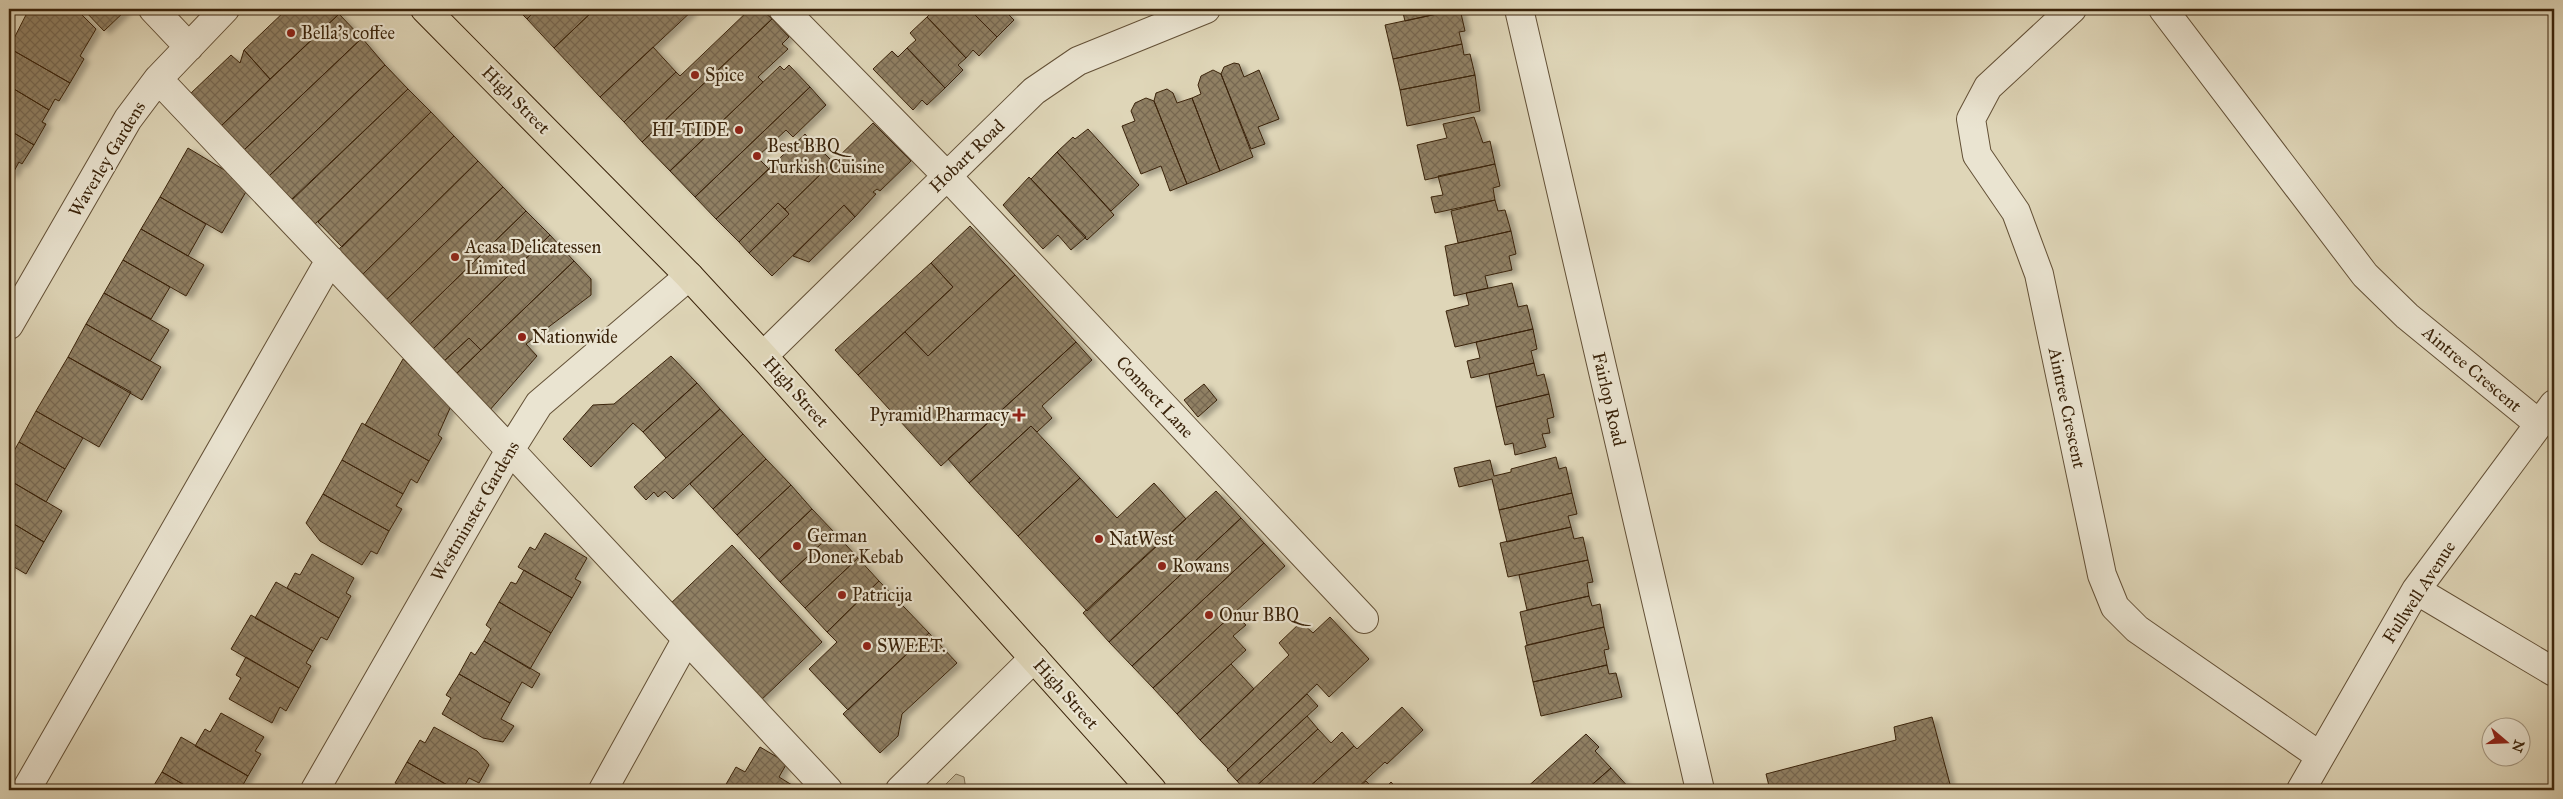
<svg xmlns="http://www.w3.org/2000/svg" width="2563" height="799" viewBox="0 0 2563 799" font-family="'IM FELL Great Primer',serif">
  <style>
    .grass { fill: #c3b89a; stroke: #7e6e52 }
    .building { fill: url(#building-cross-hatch); stroke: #3a230a; filter: url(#shadow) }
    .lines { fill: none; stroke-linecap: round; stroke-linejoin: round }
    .minor-casing { stroke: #635036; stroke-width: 30 }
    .major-casing { stroke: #3a230a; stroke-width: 30 }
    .minor { stroke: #eae4d1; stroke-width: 28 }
    .major { stroke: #dfd6b8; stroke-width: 28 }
    .poi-dot { fill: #8f2418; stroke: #eae4d1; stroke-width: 2 }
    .labels { text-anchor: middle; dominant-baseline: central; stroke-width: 4.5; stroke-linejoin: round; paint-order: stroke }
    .poi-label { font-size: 18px; fill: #3a230a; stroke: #eae4d1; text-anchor: start }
    .street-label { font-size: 18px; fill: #3a230a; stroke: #eae4d1 }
  </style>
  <defs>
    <pattern id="building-cross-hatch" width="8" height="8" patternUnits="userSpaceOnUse" patternTransform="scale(1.25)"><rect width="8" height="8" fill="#908064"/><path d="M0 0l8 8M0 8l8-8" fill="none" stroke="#776851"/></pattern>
    <filter id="shadow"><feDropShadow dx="5.5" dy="3" stdDeviation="2.5" flood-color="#0004"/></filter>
  </defs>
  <rect width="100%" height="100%" fill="#dfd6b8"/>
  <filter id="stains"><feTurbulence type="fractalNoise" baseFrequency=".004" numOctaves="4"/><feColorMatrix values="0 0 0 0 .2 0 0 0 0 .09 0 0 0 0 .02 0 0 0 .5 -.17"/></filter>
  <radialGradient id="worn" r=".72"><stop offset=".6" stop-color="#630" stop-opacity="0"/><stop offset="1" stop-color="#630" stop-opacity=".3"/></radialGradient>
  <!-- grass -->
  <path class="grass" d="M956 774 964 777 966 790H940Z"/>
  <!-- building -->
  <path class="building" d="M29 9H76L96 29 80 56 84 59 70 83 9 48Z
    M83 9H127L104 31Z
    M287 9H334L339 14 270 79 244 50Z
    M517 9H537L527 19Z
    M537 9H595L554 48 527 19Z
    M595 9H694L600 97 554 48Z
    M750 9H761L772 19 642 142 624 122 676 72 680 76Z
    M935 9H969L997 37 979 56 973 50 966 58 927 17Z
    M969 9H1009L1006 12 1014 20 997 37Z
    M1402 9H1460L1405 21Z
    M1460 9 1465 31 1459 32 1462 44 1393 59 1385 25Z
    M339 14 362 38 244 150 221 126Z
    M927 17 966 58 958 65 963 70 945 88 907 48 916 40 910 33Z
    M772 19 789 37 782 44 788 49 758 77 763 82 670 171 642 142Z
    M362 38 385 65 269 176 244 150Z
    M1462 44 1464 55 1470 54 1475 75 1400 90 1393 59Z
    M653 47 676 72 624 122 600 97Z
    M9 48 70 83 59 101 55 99 49 110 9 86Z
    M907 48 945 88 927 105 922 100 913 110 873 69 892 51 898 57Z
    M244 50 270 79 221 126 190 94 231 55 240 63Z
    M1234 63 1239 64 1244 77 1259 70 1279 119 1258 127 1265 144 1251 149 1221 74 1224 67Z
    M385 65 408 89 292 199 269 176Z
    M789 65 810 87 695 197 670 171 780 66 784 70Z
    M1213 70 1221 74 1253 157 1220 171 1192 98 1201 94 1198 85 1201 76Z
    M1475 75 1480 111 1407 126 1400 90Z
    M9 86 49 110 42 122 46 124 34 145 9 130Z
    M810 87 826 105 793 137 786 130 757 157 769 169 716 219 695 197Z
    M408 89 431 112 313 226 290 202Z
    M1167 89 1173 93 1177 103 1192 98 1220 171 1187 184 1154 101 1156 93Z
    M1146 98 1154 101 1187 184 1170 191 1161 166 1141 174 1122 126 1135 121 1131 111 1135 103Z
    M431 112 454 136 342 247 318 222Z
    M1474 117 1483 143 1490 141 1495 164 1425 180 1417 145 1447 138 1443 124Z
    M873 123 911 161 880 191 877 189 873 192 876 194 855 217 844 205 772 276 749 253 789 214 785 209Z
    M1088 129 1139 185 1111 211 1057 152 1073 137 1075 139Z
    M9 130 34 145 22 164 19 162 12 175 9 173Z
    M805 134 833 162 785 209 778 203 739 242 716 219Z
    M454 136 478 161 361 276 337 251Z
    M188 148 231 174 247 190 222 233 160 197Z
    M1057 152 1114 215 1087 240 1031 179Z
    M478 161 503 187 385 301 361 276Z
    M1495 164 1500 186 1493 188 1495 200 1435 213 1431 197 1443 195 1438 176Z
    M1029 177 1086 237 1071 250 1058 235 1043 249 1003 205Z
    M503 187 526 211 408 326 385 301Z
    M160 197 206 224 188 256 141 229Z
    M1495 200 1498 211 1505 210 1511 231 1458 243 1451 211Z
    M778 203 789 214 749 253 739 242Z
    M844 205 855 217 809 262 793 256Z
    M526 211 550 235 432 350 408 326Z
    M970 226 1015 275 928 356 905 332 953 287 931 263Z
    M141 229 204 265 186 296 123 260Z
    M1511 231 1516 254 1509 256 1512 270 1485 276 1488 288 1454 296 1445 246Z
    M550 235 574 261 481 350 469 338 443 362 432 350Z
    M123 260 170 287 151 319 104 293Z
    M574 261 591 279V295L526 344 537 356 489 411 455 375Z
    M931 263 953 287 858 375 835 350Z
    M1015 275 1076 342 941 466 858 375 905 332 928 356Z
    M1512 283 1518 307 1527 305 1533 329 1455 347 1446 311 1469 305 1466 293Z
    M104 293 169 330 150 361 86 324Z
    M86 324 161 367 142 400 68 357Z
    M1533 329 1537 349 1531 351 1534 363 1471 378 1467 361 1480 358 1476 342Z
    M469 338 481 350 455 375 443 362Z
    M1076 342 1092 360 1042 406 1052 418 1037 432 1031 426 969 483 948 459Z
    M671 356 697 383 643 432 633 423 591 467 563 439 593 405 614 404Z
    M68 357 131 392 99 447 36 411Z
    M403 359 451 406 438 435 442 438 429 461 365 425Z
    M1534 363 1537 376 1544 374 1549 394 1496 407 1489 374Z
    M697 383 720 409 666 458 643 432Z
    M1204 384 1217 400 1198 417 1184 400Z
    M1549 394 1554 417 1547 419 1550 433 1542 434 1546 447 1515 455 1513 443 1505 445 1496 407Z
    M720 409 743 434 673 499 665 491 658 497 654 492 646 500 634 487Z
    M36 411 83 438 65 469 19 442Z
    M362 423 429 461 417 483 411 479 403 494 342 460Z
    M1031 426 1080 478 1018 536 969 483Z
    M743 434 766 459 713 509 690 484Z
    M19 442 65 469 46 502 9 480V460Z
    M1556 457 1559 469 1566 467 1572 493 1499 510 1492 479 1459 487 1454 468 1490 460 1494 476 1511 472V469Z
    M766 459 791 485 737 535 713 509Z
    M342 460 403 494 396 506 402 509 389 531 323 494Z
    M1080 478 1117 518 1154 483 1186 519 1087 611 1018 536Z
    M9 480 62 511 44 542 9 521Z
    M791 485 812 509 759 559 737 535Z
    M1216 491 1241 518 1109 642 1083 613Z
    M1572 493 1577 514 1568 516 1571 527 1507 542 1499 510Z
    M323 494 389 531 377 554 371 551 362 565 320 541 306 523Z
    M812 509 834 532 780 582 759 559Z
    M1241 518 1264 543 1132 666 1109 642Z
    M9 521 44 542 26 574 9 564Z
    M1571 527 1574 539 1583 537 1588 560 1508 577 1500 543Z
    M834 532 858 558 805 608 780 582Z
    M545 533 587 558 575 579 581 582 572 598 518 567 530 547 535 550Z
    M1264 543 1285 566 1153 688 1132 666Z
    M732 545 822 642 758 703 668 606Z
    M312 554 354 578 346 593 351 596 339 618 287 588 295 573 300 575Z
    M858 558 879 581 827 632 805 608Z
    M1588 560 1593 582 1587 583 1589 596 1527 610 1519 575Z
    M524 570 572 598 551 633 499 602 511 582 516 584Z
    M879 581 929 633 848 710 809 669 837 642 827 632Z
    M276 582 339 618 327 640 321 637 313 651 255 618Z
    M1589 596 1592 606 1600 604 1604 627 1527 645 1520 612Z
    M499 602 551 633 530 669 484 641 491 629 486 625Z
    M1234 613 1246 625 1233 636 1246 650 1177 714 1153 688Z
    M251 615 313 651 306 663 311 666 299 688 231 649Z
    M1330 617 1369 659 1329 697 1317 684 1228 769 1200 740 1289 655 1279 643 1301 622 1313 633Z
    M1604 627 1609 649 1604 650 1607 665 1533 682 1525 646Z
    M929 633 957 663 902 714 898 736 880 753 843 714Z
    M484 641 540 674 532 688 522 682 510 703 459 674 471 652 475 655Z
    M246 657 299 688 286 711 280 707 272 723 229 699 241 678 236 675Z
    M1231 664 1254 689 1200 740 1177 714Z
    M1607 665 1609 674 1616 673 1622 697 1541 716 1533 682Z
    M459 674 510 703 501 719 514 726 503 742 483 738 442 714 451 698 446 695Z
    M1307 694 1318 706 1237 781 1227 770Z
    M1402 707 1423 730 1387 764 1385 762 1355 790H1306L1354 746 1357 749Z
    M221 713 264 737 255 751 261 754 248 776 195 746 205 729 210 732Z
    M1307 716 1318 729 1252 790H1245L1237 781Z
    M1932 717 1951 788 1942 790H1770L1766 774 1896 740 1894 727Z
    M434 727 477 751 489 765 479 783 469 778 462 790H456L407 762 420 740 425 743Z
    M1318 729 1331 743 1342 732 1354 746 1306 790H1252Z
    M1586 734 1599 747 1595 751 1611 768 1586 790H1524Z
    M181 737 248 776 240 790H193L162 772Z
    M760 747 787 763 779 777 800 790H732L725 786 736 767 745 772Z
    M407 762 456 790H398L401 786 395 783Z
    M1611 768 1631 790H1586Z
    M162 772 193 790H151Z
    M1366 781 1375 790H1355Z
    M1391 782 1399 790H1383Z"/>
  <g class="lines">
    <!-- minor casing -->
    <g class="minor-casing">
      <path id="minor" d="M153 9 189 47
        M783 9 947 176 1364 619
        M1519 9 1700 790
        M2072 9 1988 87 1971 119 1977 155 2016 212 2039 274 2102 575 2115 607 2137 629 2320 756
        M2163 9 2365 275 2407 316 2539 424
        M158 79 510 450 828 790
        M9 325 128 119 158 79 225 9
        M763 356 1034 91 1078 61 1206 9
        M2416 590 2554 672
        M26 790 330 260
        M315 790 510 450 539 404 689 276
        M603 790 686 640
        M900 790 1034 658
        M2301 790 2416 590 2554 404"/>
    </g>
    <!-- major casing -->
    <g class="major-casing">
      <path id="major" d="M425 9 689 276 763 356 1152 790"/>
    </g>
    <!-- minor -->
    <use href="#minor" class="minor"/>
    <!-- major -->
    <use href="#major" class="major"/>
  </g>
  <!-- markers -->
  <g class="poi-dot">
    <circle cx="291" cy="33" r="5"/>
    <circle cx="695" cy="75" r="5"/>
    <circle cx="739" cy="130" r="5"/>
    <circle cx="757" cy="156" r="5"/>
    <circle cx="455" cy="257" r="5"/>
    <circle cx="522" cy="337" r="5"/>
    <path d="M1016.5 407.5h5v5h5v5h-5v5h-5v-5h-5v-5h5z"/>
    <circle cx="1099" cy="539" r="5"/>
    <circle cx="797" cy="546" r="5"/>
    <circle cx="1162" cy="566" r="5"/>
    <circle cx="842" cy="595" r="5"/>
    <circle cx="1209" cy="615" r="5"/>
    <circle cx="867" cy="646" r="5"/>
  </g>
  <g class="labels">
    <!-- poi labels -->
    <g class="poi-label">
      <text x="301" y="33">Bella's coffee</text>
      <text x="705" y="75">Spice</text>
      <text x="729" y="130" text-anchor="end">HI-TIDE</text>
      <text x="767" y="146">Best BBQ<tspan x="767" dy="21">Turkish Cuisine</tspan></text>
      <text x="465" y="247">Acasa Delicatessen<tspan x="465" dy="21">Limited</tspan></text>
      <text x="532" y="337">Nationwide</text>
      <text x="1009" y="415" text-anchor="end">Pyramid Pharmacy</text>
      <text x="807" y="536">German<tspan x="807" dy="21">Doner Kebab</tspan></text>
      <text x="1109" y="539">NatWest</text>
      <text x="1172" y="566">Rowans</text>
      <text x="852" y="595">Patricija</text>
      <text x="1219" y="615">Onur BBQ</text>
      <text x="877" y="646">SWEET.</text>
    </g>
    <!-- street labels -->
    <g class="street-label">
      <text transform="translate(516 100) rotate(45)">High Street</text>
      <text transform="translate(967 156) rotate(-44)">Hobart Road</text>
      <text transform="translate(107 159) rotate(-59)">Waverley Gardens</text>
      <text transform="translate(2472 369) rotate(40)">Aintree Crescent</text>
      <text transform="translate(796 392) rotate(48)">High Street</text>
      <text transform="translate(1155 397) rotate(47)">Connect Lane</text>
      <text transform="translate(1609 399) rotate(77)">Fairlop Road</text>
      <text transform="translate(2067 408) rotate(78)">Aintree Crescent</text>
      <text transform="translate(475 511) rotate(-60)">Westminster Gardens</text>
      <text transform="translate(2419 592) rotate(-57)">Fullwell Avenue</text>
      <text transform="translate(1066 694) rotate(48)">High Street</text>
    </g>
  </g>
  <!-- margin -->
  <rect width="2563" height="799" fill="none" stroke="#dfd6b8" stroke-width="30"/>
  <rect x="10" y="10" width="2543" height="779" fill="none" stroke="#3a230a" stroke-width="2.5"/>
  <rect x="15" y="15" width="2533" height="769" fill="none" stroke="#3a230a"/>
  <!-- north arrow -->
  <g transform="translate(2506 742) rotate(109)"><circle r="24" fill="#eae4d1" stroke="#a49781"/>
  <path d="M0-4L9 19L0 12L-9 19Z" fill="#8f2418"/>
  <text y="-8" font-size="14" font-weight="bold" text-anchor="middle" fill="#3a230a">N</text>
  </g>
  <rect width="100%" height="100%" filter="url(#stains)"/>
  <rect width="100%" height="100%" fill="url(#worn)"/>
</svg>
